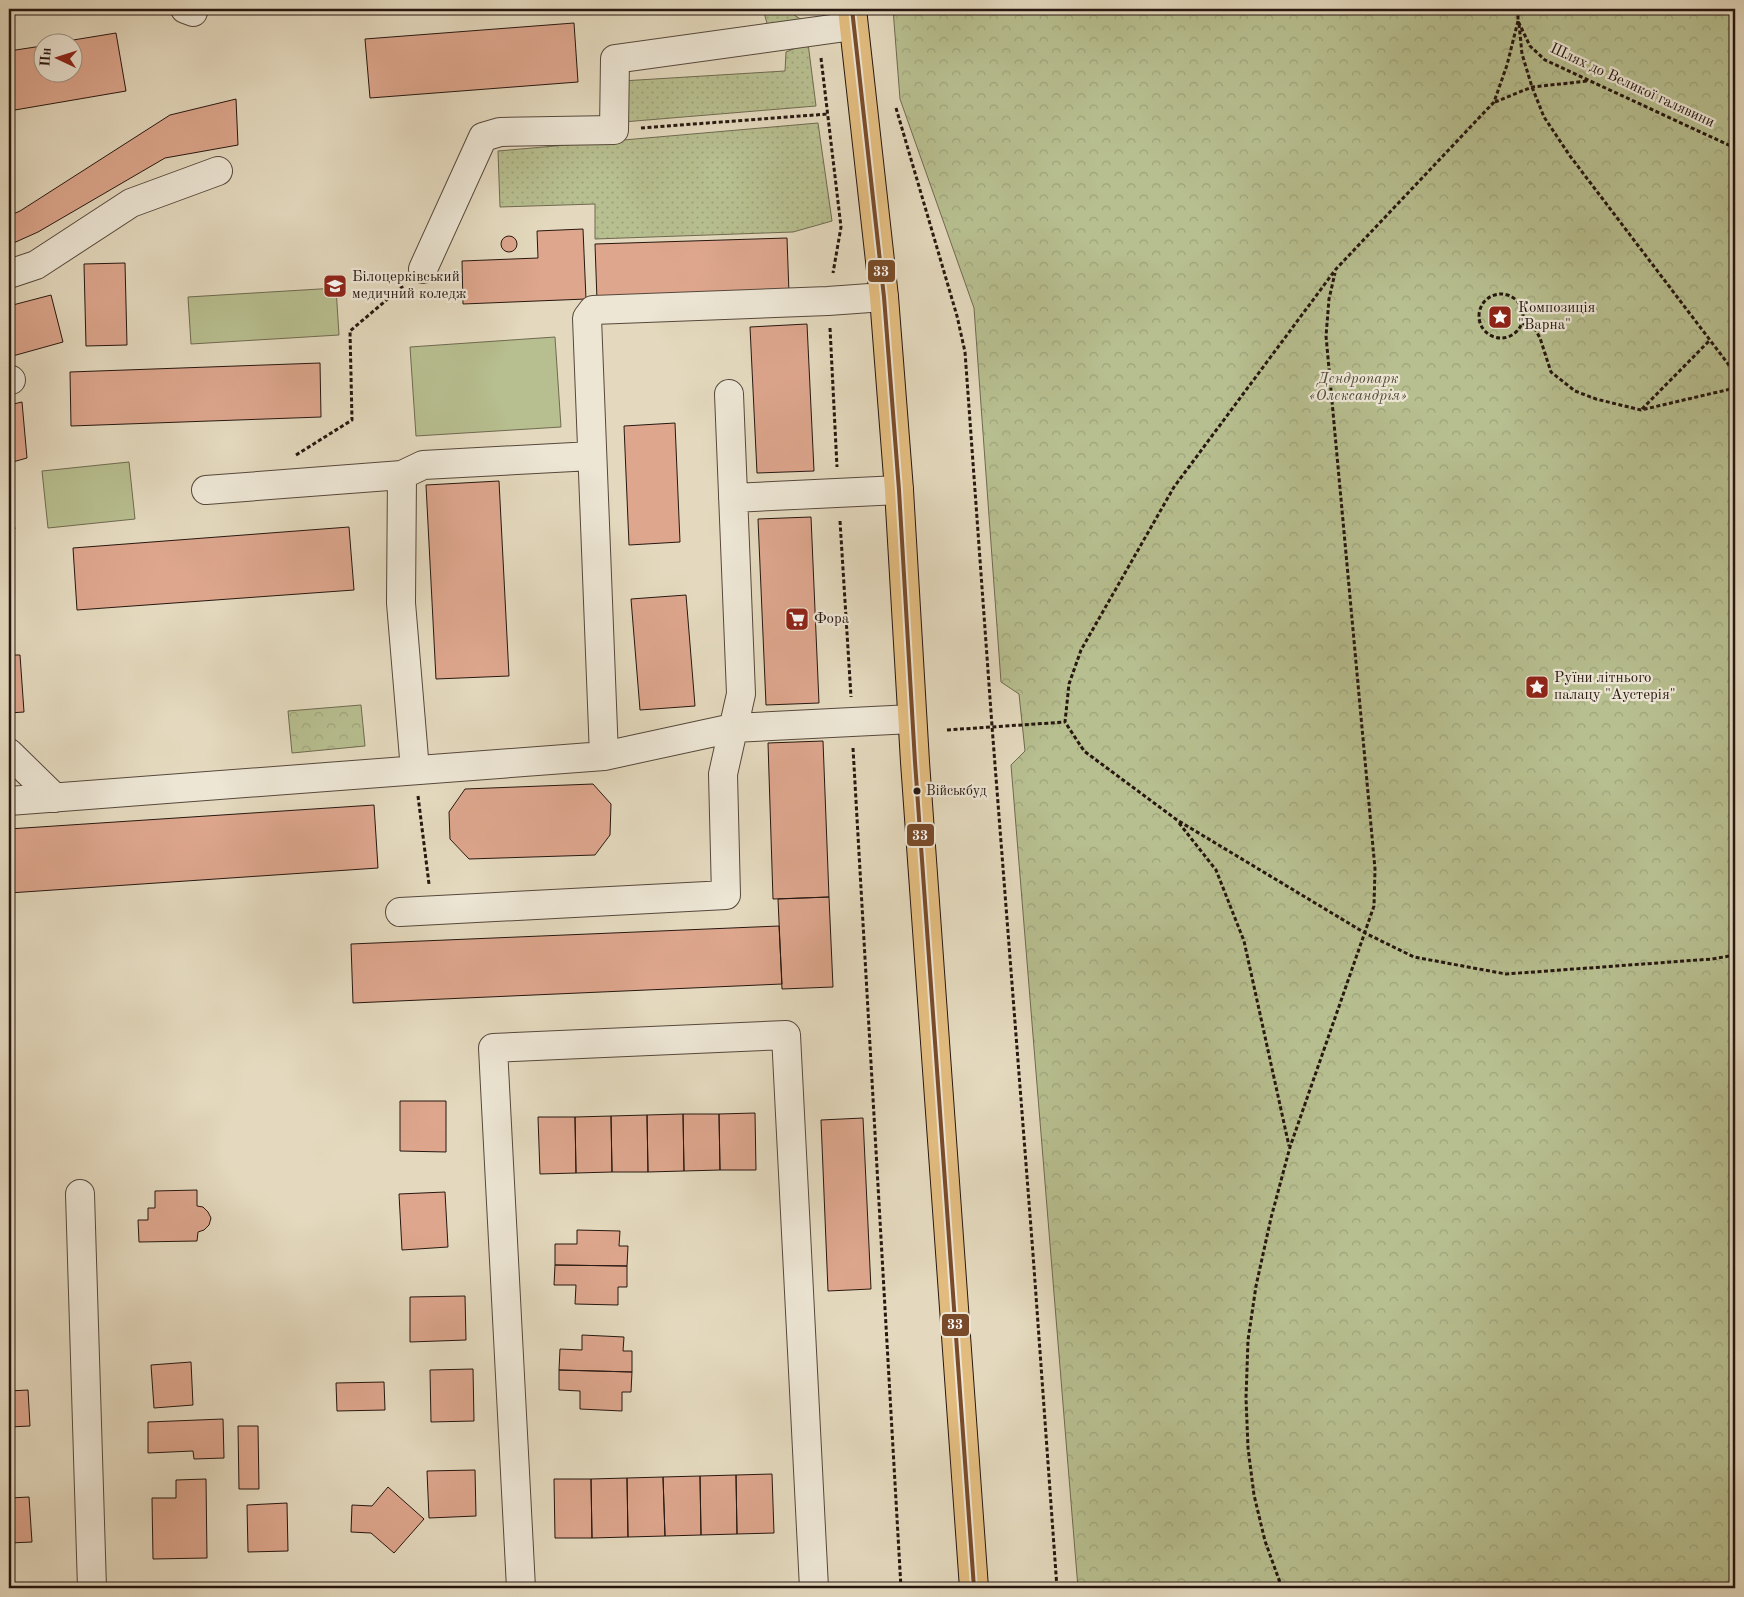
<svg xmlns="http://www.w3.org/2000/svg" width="1744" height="1597" viewBox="0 0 1744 1597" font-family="'Old Standard TT',serif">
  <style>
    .grass { fill: url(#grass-dots); stroke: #6f6a50 }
    .park { fill: url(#park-crowns); stroke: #6f6a50 }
    .pitch { fill: #b7be8f; stroke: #6f6a50 }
    .building { fill: #dda68d; stroke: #271710 }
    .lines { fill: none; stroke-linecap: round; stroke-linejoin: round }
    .minor-casing { stroke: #56483c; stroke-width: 30 }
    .major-casing { stroke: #271710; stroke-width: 30 }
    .path { stroke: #271710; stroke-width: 3; stroke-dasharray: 4 2.5; stroke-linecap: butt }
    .minor { stroke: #ede6d5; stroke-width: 28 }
    .major { stroke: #e2bc7f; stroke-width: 28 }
    .bus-1-casing { stroke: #ede6d5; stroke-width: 8 }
    .bus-1 { stroke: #7a4b2a; stroke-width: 4 }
    .bus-dot { fill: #271710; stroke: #ede6d5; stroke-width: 2 }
    .labels { text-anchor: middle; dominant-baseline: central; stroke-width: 4.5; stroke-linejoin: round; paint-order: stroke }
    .bus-label { font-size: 14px; fill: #271710; stroke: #ede6d5; text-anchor: start }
    .street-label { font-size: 15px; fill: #271710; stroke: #ede6d5 }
    .poi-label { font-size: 15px; fill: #271710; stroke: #ede6d5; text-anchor: start }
    .park-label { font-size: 15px; font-style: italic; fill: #524936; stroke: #ede6d5 }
    .line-badge { stroke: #ede6d5; stroke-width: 2 }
    .badge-label { font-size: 14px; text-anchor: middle; font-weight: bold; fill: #fff }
  </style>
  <defs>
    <pattern id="grass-dots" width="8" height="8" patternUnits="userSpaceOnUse" patternTransform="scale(1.25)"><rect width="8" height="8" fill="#b7be8f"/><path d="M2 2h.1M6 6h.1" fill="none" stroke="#9da37a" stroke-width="1.8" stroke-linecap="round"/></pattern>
    <pattern id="park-crowns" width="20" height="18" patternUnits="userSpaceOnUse" patternTransform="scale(1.25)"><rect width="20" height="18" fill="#b7be8f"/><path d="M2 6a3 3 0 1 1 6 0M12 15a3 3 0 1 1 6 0" fill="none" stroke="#9da37a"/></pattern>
  </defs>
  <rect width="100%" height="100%" fill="#e4d9be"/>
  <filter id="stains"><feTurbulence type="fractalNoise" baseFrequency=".004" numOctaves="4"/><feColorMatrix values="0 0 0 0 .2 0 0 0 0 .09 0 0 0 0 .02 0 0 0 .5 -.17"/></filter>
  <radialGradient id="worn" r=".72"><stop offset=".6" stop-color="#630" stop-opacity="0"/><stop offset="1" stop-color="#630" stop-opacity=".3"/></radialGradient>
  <!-- grass -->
  <path class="grass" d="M763 9H785L805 22 768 27Z
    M808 43 816 106 623 122 622 81 785 71 786 52Z
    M818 123 832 221 793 232 595 239V204L500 207 498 151Z"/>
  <!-- park -->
  <path class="park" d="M893 9H1735V1588H1078L1011 765 1025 751 1019 694 1001 682 974 308 900 99Z
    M361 705 365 746 292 753 288 711Z"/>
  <!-- pitch -->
  <path class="pitch" d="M336 288 339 335 191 344 188 297Z
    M555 337 561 427 416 436 410 347Z
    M129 462 135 519 48 528 42 471Z"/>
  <!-- building -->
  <path class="building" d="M617 9H684L617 13Z
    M701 9H739V10L701 12Z
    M574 23 578 82 370 98 365 39Z
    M116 33 126 91 9 111V51L42 46V72H72V42H61Z
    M236 99 238 145 165 158 38 232 9 245V216L20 211 170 115Z
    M583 229 586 299 463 304 462 261 538 258 537 231Z
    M501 244a8 8 0 1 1 16 0a8 8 0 1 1-16 0Z
    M787 238 789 293 597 300 595 244Z
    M125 263 127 345 86 346 84 264Z
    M51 295 63 342 9 357V306Z
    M807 324 814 471 757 473 750 327Z
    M320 363 321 417 71 426 70 372Z
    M22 402 27 458 9 463V405Z
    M675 423 680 542 629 545 624 426Z
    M499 481 509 676 436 679 426 485Z
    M11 510 15 529 9 530V511Z
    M811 517 819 703 766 705 758 519Z
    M349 527 354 590 77 610 73 548Z
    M686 595 695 706 640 710 631 599Z
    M9 655H20L24 712 9 713Z
    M823 741 829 897 773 899 768 743Z
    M593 784 611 804 610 835 595 855 469 859 450 839 449 812 465 789Z
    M374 805 378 868 9 893V829Z
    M829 897 833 987 782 989 778 899Z
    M779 926 782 984 353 1003 351 944Z
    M400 1101H446V1152L400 1151Z
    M755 1113 756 1170H720L719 1114Z
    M683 1114 684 1171 648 1172 647 1115Z
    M683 1114H719L720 1170 684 1171Z
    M647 1115 648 1172H612L611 1116Z
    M611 1116 612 1172 576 1173 575 1117Z
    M538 1117H575L576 1173 540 1174Z
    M863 1118 871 1289 828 1291 821 1120Z
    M197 1190V1206L203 1207 208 1212 211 1218 209 1225 204 1230 198 1232 197 1241 139 1242 138 1220H148V1208H155V1191Z
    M445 1192 448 1247 402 1250 399 1194Z
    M577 1230 620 1231 619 1246H628L627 1266 555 1265V1244H577Z
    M555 1265 627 1266V1287H618V1305L575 1304 576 1285H554Z
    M465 1296 466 1340 410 1342V1297Z
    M582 1335 624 1337 623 1351H632V1372L559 1370 560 1349 582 1350Z
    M191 1362 193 1405 154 1408 151 1365Z
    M473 1369 474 1421 431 1422 430 1370Z
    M559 1370 632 1372 631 1392H622V1411L580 1409V1391L559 1390Z
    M384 1382 385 1410 337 1411 336 1383Z
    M28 1390 30 1426 9 1427V1391Z
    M223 1419 224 1458 194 1459 193 1451 148 1453V1422Z
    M238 1426H258L259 1489H239Z
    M475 1470 476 1516 429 1518 427 1471Z
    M772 1474 774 1533 737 1534 736 1475Z
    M736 1475 737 1534 701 1535 700 1476Z
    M700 1476 701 1535 665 1536 663 1477Z
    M663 1477 665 1536 628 1537 627 1478Z
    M627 1478 628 1537 592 1538 591 1479Z
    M206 1479 207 1558 153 1559 152 1498H176V1480Z
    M554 1479H591L592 1538H555Z
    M388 1487 424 1519 394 1553 371 1533 351 1532 352 1505 372 1506Z
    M29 1497 32 1542 9 1543V1498Z
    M287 1503 288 1551 248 1552 247 1505Z"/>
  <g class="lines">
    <!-- minor casing -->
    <g class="minor-casing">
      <path id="minor" d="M185 9 193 12
        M423 269 483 137 500 132 614 130 615 59 853 26
        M9 274 36 265 131 203 218 171
        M9 380H11
        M402 475 401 603 415 770
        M206 490 402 475 423 465 592 456
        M733 498 899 490
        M9 753 55 798
        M604 756 587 318 593 310 828 301 884 297
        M9 801 604 756 733 728 912 719
        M400 912 726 895 723 774 741 694 729 394
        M80 1194 92 1588
        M521 1588 493 1048 786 1035 814 1588"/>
    </g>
    <!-- major casing -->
    <g class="major-casing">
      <path id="major" d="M852 9 884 297 899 490 915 762 974 1588"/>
    </g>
    <!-- path -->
    <path class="path" d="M1518 9V21L1530 46 1545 60 1735 148
      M1735 9V14
      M1518 21 1507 65 1494 102 1336 269 1174 487 1081 650 1069 684 1065 722 1084 751 1177 820 1365 933 1414 957 1506 974 1712 959 1735 955
      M1519 24 1522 54 1532 87 1544 117 1570 156 1735 373
      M821 58 841 227 833 273
      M1495 102 1532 87 1588 81
      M896 108 957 316 965 352 992 726 1033 1254 1057 1588
      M641 128 828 114
      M1479 316a22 22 0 1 1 44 0a22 22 0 1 1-44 0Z
      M1522 323 1535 329 1540 338 1551 372 1575 391 1596 399 1641 410 1735 388
      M830 328 837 467
      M1642 409 1710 340
      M296 455 352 420 350 331 403 286
      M840 521 851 697
      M947 730 1065 722
      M853 748 901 1588
      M418 796 429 884
      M1179 823 1216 870 1244 941 1289 1146
      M1282 1588 1265 1541 1254 1495 1248 1448 1246 1398 1248 1340 1256 1286 1271 1218 1290 1147 1374 906 1375 869 1326 336 1329 299 1335 273"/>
    <!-- minor -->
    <use href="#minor" class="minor"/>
    <!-- major -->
    <use href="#major" class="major"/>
    <!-- bus-1 casing -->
    <g class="bus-1-casing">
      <path id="bus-1" d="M852 9 884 297 899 490 915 762 974 1588"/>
    </g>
    <!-- bus-1 -->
    <use href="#bus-1" class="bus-1"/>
  </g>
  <!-- icons -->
  <defs>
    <g id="university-square" transform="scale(1.25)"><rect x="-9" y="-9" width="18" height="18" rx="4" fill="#8f2418" stroke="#ede6d5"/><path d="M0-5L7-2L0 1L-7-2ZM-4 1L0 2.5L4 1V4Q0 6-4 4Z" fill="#fff"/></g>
    <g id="sight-square" transform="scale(1.25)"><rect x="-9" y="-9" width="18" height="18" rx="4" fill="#8f2418" stroke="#ede6d5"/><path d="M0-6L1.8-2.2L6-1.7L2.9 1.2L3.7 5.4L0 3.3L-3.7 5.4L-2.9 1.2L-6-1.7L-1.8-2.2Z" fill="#fff"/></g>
    <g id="supermarket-square" transform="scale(1.25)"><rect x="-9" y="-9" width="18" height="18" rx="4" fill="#8f2418" stroke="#ede6d5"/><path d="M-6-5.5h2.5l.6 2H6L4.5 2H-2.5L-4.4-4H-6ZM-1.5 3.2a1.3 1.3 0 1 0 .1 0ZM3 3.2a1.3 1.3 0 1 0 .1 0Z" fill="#fff"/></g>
  </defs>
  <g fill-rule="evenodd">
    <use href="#university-square" x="335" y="286"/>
    <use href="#sight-square" x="1500" y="317"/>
    <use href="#supermarket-square" x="797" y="619"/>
    <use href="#sight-square" x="1537" y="687"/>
  </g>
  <!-- markers -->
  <circle class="bus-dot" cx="917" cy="791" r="4.5"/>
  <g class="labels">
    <!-- bus labels -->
    <g class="bus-label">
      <text x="926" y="791">Військбуд</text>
    </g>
    <!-- street labels -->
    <g class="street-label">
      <text transform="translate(1632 86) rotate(25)">Шлях до Великої галявини</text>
    </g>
    <!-- poi labels -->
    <g class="poi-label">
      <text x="352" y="277">Білоцерківський<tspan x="352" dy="17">медичний коледж</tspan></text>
      <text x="1518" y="308">Композиція<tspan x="1518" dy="17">"Варна"</tspan></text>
      <text x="814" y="619">Фора</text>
      <text x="1554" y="678">Руїни літнього<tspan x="1554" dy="17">палацу "Аустерія"</tspan></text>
    </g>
    <!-- park labels -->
    <g class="park-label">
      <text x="1358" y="379">Дендропарк<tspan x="1358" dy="17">«Олександрія»</tspan></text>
    </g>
  </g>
  <g class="line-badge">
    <rect x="867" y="259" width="29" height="24" rx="5" fill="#7a4b2a"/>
    <rect x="906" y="823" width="29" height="24" rx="5" fill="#7a4b2a"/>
    <rect x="941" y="1313" width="29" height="24" rx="5" fill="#7a4b2a"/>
  </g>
  <g class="badge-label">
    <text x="881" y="276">33</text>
    <text x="920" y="840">33</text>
    <text x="955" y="1329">33</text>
  </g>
  <!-- margin -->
  <rect width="1744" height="1597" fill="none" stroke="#e4d9be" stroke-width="30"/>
  <rect x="10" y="10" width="1724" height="1577" fill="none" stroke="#271710" stroke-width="2.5"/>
  <rect x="15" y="15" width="1714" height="1567" fill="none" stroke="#271710"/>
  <!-- north arrow -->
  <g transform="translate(58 58) rotate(274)"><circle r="24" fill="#ede6d5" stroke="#9e9386"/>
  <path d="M0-4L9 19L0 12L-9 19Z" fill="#8f2418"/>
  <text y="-8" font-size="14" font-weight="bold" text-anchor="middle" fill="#271710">Пн</text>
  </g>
  <rect width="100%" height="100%" filter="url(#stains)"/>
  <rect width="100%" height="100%" fill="url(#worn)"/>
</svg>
